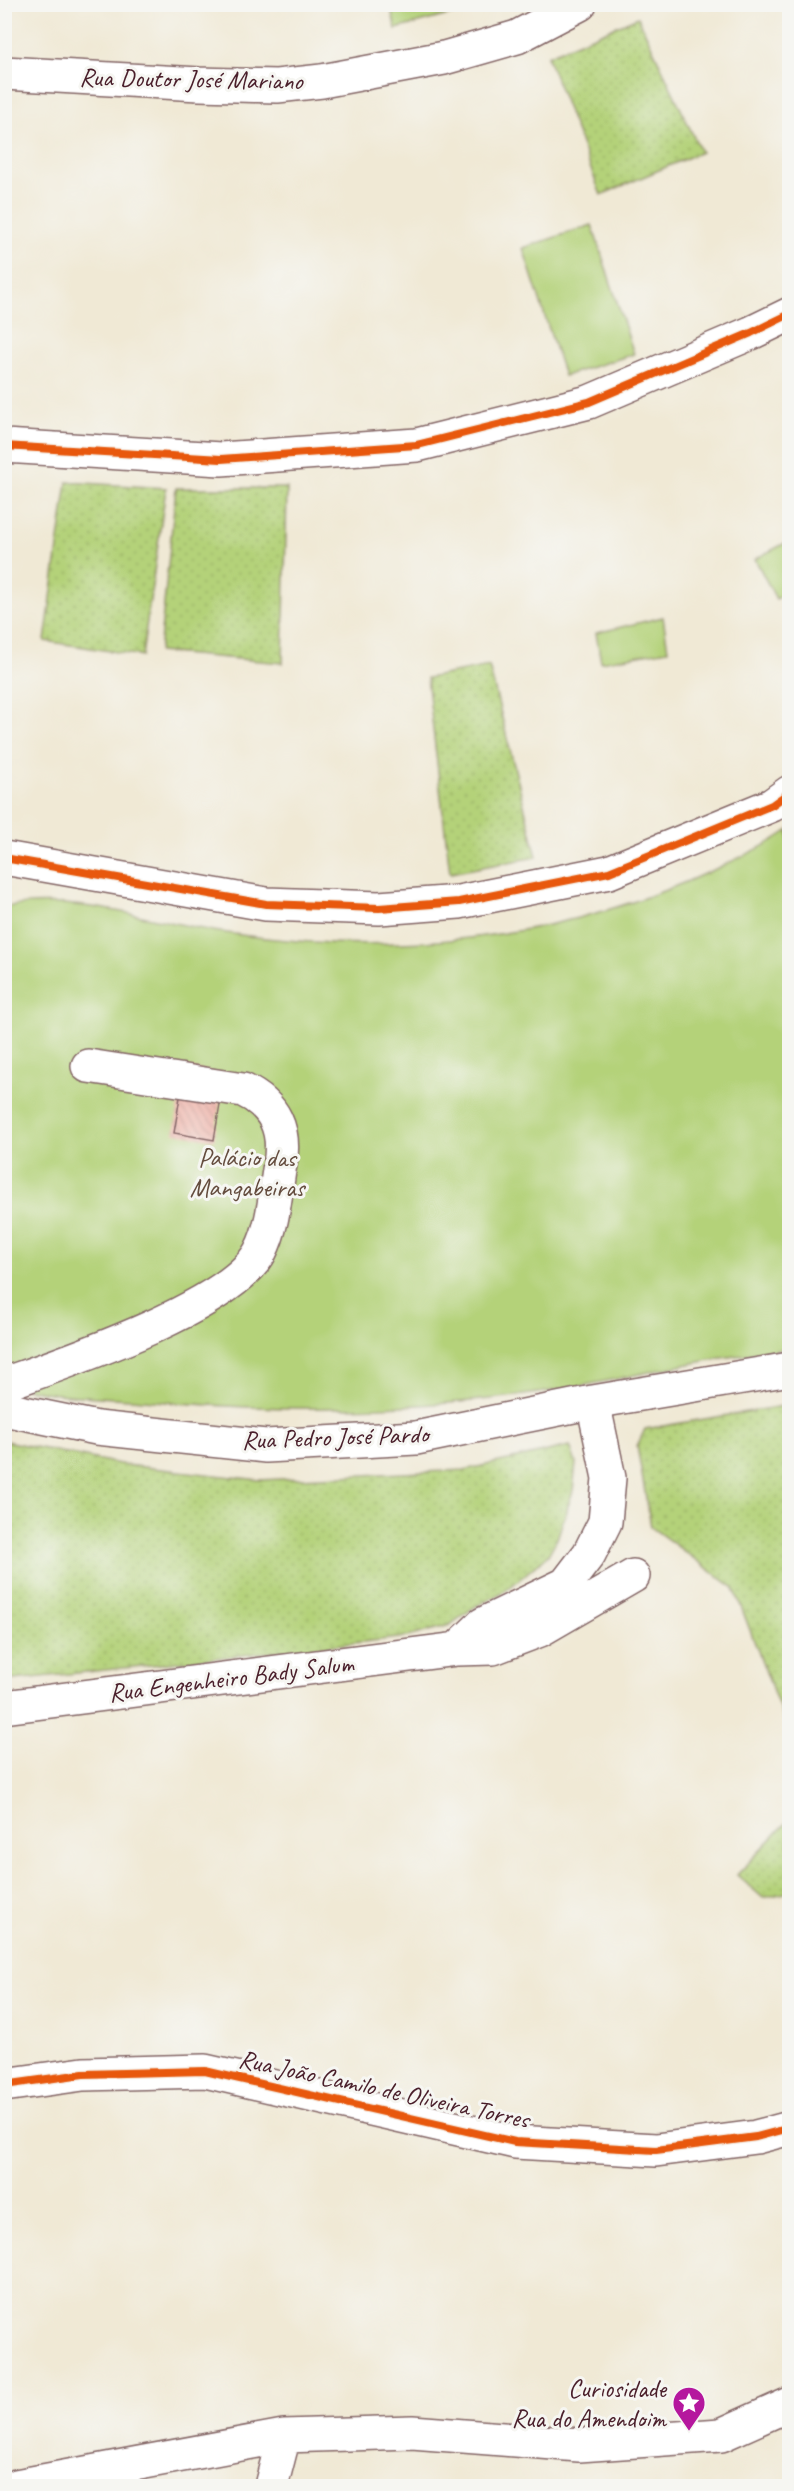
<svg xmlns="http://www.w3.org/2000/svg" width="794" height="2491" viewBox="0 0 794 2491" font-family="Caveat,sans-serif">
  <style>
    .grass { fill: url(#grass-dots); stroke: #7f7852; stroke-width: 1.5 }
    .green { fill: #b4d279; stroke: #7f7852; stroke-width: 1.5 }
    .building { fill: url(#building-back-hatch) }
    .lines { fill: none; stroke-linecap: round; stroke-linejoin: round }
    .minor-casing { stroke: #846666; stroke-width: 36 }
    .minor { stroke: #fff; stroke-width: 33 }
    .cycleway-casing { stroke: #f6f6f2; stroke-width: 11 }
    .cycleway { stroke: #e8590c; stroke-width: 8 }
    .labels { text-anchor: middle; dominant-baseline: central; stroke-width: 6; stroke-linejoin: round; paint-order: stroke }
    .street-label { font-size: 26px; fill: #4a1f2b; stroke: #f6f6f2 }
    .park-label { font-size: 26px; fill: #644c3e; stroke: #f6f6f2 }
    .poi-label { font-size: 26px; fill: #4a1f2b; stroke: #f6f6f2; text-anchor: end }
  </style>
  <defs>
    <pattern id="grass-dots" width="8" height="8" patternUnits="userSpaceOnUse" patternTransform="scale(1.5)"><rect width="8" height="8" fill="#b4d279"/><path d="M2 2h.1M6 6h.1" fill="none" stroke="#9cb469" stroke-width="1.8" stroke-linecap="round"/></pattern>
    <pattern id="building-back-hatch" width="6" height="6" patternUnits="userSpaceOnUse" patternTransform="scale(1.5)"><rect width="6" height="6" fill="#eda297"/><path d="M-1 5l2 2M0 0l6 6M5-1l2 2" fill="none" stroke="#c2837b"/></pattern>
  </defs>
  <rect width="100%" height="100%" fill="#f6f6f2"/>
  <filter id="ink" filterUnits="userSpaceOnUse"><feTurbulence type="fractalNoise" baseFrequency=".0167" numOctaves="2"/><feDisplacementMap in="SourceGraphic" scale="12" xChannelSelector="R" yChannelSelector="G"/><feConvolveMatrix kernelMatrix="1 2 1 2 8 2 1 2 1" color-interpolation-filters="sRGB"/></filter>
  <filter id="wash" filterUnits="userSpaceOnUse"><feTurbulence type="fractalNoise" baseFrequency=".008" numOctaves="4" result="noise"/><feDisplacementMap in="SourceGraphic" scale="24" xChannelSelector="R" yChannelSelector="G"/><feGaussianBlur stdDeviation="1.35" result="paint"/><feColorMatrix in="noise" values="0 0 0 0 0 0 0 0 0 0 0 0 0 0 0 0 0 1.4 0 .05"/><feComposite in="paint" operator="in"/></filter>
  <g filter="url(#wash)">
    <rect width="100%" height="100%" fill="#f0e9d5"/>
    <!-- grass -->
    <path class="grass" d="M638 17 701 152 601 195 547 56Z
      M67 482 166 488 142 656 45 641Z
      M176 488H287L283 663 159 652Z
      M489 666 537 857 450 873 427 678Z
      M789 1405H790L789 1733 734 1588 651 1527 637 1446 645 1429Z
      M5 1441 125 1465 260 1480 464 1470 570 1446 576 1463 573 1491 557 1539 548 1555 507 1590 473 1608 450 1625 408 1637 5 1681Z
      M789 1820V1892L763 1898 737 1875Z"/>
    <!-- green -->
    <path class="green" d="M477 5 478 7 396 29 390 5Z
      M592 225 634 354 564 376 523 248Z
      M789 541V592L776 599 755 559Z
      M663 617 668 650 601 662 596 633Z
      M789 830V1348C760 1353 730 1356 700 1362 644 1372 588 1387 531 1394 402 1412 273 1412 143 1400 95 1395 52 1399 5 1382V907C76 894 149 920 220 932 387 958 558 942 713 870 739 858 765 847 789 830Z"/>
    <g id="blocks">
      <!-- building -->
      <path class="building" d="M185 1067 225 1075 214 1140 174 1133Z"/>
    </g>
  </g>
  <g filter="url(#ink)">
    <use href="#blocks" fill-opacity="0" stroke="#846666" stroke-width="1.5"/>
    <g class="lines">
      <!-- minor casing -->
      <g class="minor-casing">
        <path id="minor" d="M4 73 199 84 277 86 322 81 444 58 517 37 580 4
          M4 446 221 459 417 445 589 402 751 333 790 314
          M4 858 266 904 379 908 459 902 609 872 772 805 790 792
          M4 1384C64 1363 231 1307 260 1252 274 1225 275 1194 280 1164 286 1130 275 1105 243 1090L88 1066
          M4 1409 97 1428 266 1446 416 1438 593 1402 790 1369
          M457 1649 493 1648 540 1630 633 1576
          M4 1707 457 1649 483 1624 566 1584 589 1554 605 1522 609 1478 593 1402
          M4 2085 83 2074 205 2071 515 2142 656 2150 756 2137 790 2128
          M16 2486 284 2436 412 2432 579 2445 721 2435 790 2404
          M271 2486 284 2436"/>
      </g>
      <!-- minor -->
      <use href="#minor" class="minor"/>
      <!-- cycleway casing -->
      <g class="cycleway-casing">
        <path id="cycleway" d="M4 446 221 459 417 445 589 402 751 333 790 314
          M4 858 266 904 379 908 459 902 609 872 772 805 790 792
          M4 2085 83 2074 205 2071 515 2142 656 2150 756 2137 790 2128"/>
      </g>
      <!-- cycleway -->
      <use href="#cycleway" class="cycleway"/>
    </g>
  </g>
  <!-- icons -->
  <defs>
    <g id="sight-pin" transform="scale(1.725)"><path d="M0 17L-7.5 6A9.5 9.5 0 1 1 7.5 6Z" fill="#b5179e" stroke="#f6f6f2"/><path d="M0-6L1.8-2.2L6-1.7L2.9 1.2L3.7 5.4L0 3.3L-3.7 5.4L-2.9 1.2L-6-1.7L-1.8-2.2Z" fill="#fff"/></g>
  </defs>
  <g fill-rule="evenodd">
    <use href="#sight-pin" x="689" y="2403"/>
  </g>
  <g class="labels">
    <!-- street labels -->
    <g class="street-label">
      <text transform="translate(191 79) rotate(1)">Rua Doutor José Mariano</text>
      <text transform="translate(335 1437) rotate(-2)">Rua Pedro José Pardo</text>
      <text transform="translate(231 1678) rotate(-7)">Rua Engenheiro Bady Salum</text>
      <text transform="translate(384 2089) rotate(12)">Rua João Camilo de Oliveira Torres</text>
    </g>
    <!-- park labels -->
    <g class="park-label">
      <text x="247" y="1157">Palácio das<tspan x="247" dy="30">Mangabeiras</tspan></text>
    </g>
    <!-- poi labels -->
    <g class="poi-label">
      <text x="666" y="2388">Curiosidade<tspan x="666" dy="30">Rua do Amendoim</tspan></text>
    </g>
  </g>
  <!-- margin -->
  <rect width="794" height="2491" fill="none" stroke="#f6f6f2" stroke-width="24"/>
</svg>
